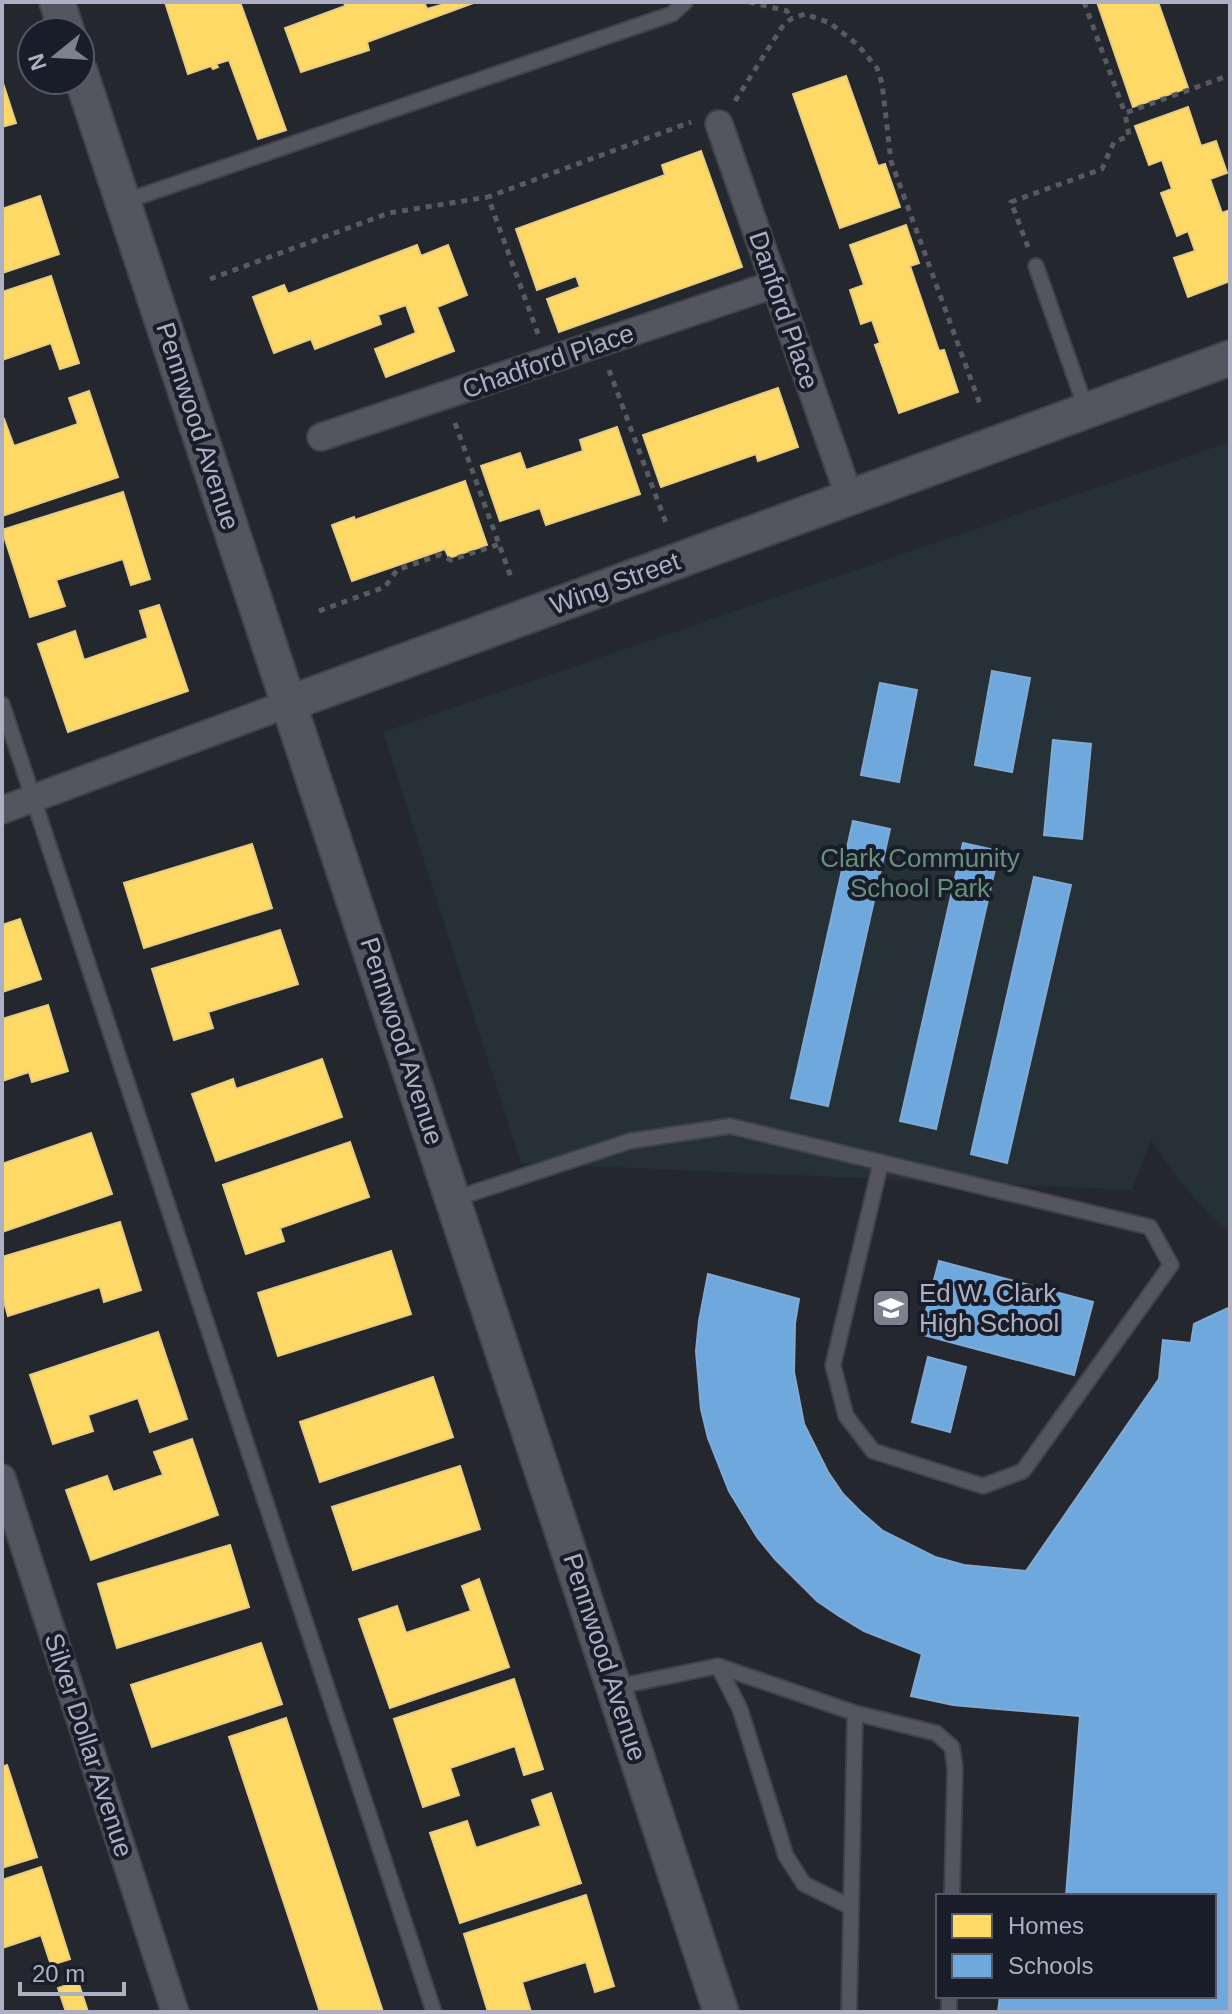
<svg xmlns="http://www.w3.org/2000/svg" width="1232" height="2014" viewBox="0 0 1232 2014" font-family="Helvetica,sans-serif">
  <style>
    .green { fill: #253137 }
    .homes { fill: #ffd966; stroke: #e6cd82; stroke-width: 2 }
    .schools { fill: #6fa8dc; stroke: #82aad4; stroke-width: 2 }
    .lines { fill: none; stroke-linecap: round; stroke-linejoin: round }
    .service-casing { stroke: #414249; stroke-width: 18 }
    .minor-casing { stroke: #414249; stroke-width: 30 }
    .tertiary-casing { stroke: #414249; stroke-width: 38 }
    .path { stroke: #585a62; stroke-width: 5; stroke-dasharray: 6 6; stroke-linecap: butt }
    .service { stroke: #54555e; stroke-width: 14 }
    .minor { stroke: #54555e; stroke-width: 26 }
    .tertiary { stroke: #54555e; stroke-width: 34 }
    .labels { text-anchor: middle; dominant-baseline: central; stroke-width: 8; stroke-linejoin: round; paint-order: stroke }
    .street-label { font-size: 26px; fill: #adb0c2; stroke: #191c29 }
    .park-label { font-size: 26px; fill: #67917b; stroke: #191c29 }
    .poi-label { font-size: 26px; fill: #adb0c2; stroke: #191c29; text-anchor: start }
  </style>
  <rect width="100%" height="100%" fill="#25272f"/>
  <!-- green -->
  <path class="green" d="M1230 442V1232C1198 1207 1173 1173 1151 1140L1132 1190 521 1163 383 732Z"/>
  <!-- homes -->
  <path class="homes" d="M165 2H240L286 130 258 139 229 60 216 64 218 67 213 69 211 66 188 74Z
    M344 2H424L427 9 441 5 440 2H476L367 42 369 50 301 72 285 28 345 6Z
    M1097 2H1158L1188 88 1133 107Z
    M846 76 878 166 885 164 900 207 840 228 793 94Z
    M2 80 16 123 2 127Z
    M1188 107 1201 146 1216 141 1227 173 1210 179 1222 213 1230 210V281L1188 297 1174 258 1195 251 1188 231 1177 236 1161 193 1172 189 1162 160 1149 165 1135 126Z
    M701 151 742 267 559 332 547 299 580 287 576 276 537 290 516 229 665 175 662 165Z
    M40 196 59 254 2 273V209Z
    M906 225 919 263 910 266 939 351 944 350 958 392 899 413 875 345 880 343 872 320 861 324 850 290 864 285 850 245Z
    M417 245 421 256 448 245 467 295 437 307 454 351 386 377 375 349 416 333 406 305 378 315 381 324 315 349 311 339 274 353 253 297 284 285 288 294Z
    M51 276 79 363 60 369 51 343 2 360V292Z
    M778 388 798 447 758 461 756 454 661 487 643 435Z
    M89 391 118 477 2 516V420L4 419 14 446 78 424 69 398Z
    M617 427 640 494 546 525 540 508 500 521 481 466 520 453 526 470 583 451 580 440Z
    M465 481 487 545 449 558 445 549 352 581 332 525 354 517 355 520Z
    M123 492 150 579 131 585 123 559 56 580 65 606 30 617 2 530Z
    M159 605 188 691 68 732 38 644 75 631 84 660 148 638 140 611Z
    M252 844 272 908 144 948 124 883Z
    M20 919 41 979 2 992V925Z
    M280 930 298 984 208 1012 213 1028 174 1040 152 969Z
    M48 1005 68 1071 32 1082 29 1072 2 1081V1019Z
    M322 1059 342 1117 216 1161 192 1094 233 1079 236 1089Z
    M91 1133 112 1194 2 1232V1164Z
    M350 1142 369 1197 280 1228 284 1241 246 1254 223 1185Z
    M120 1222 141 1290 104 1302 100 1287 8 1316 2 1295V1257Z
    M391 1251 411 1314 278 1356 258 1293Z
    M158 1332 187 1419 150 1432 138 1398 88 1415 93 1431 53 1444 30 1375Z
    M433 1377 453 1437 320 1482 300 1422Z
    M192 1439 218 1515 91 1560 66 1490 107 1476 113 1492 163 1475 154 1452Z
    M460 1466 480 1529 353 1570 332 1507Z
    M230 1545 249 1607 117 1648 98 1584Z
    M479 1579 509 1667 390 1708 359 1619 397 1606 406 1633 471 1611 462 1586Z
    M261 1643 282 1704 152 1747 131 1685Z
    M514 1679 543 1769 524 1775 515 1746 450 1768 459 1795 423 1807 394 1719Z
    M286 1718 356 1930 383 2012H320L229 1737Z
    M7 1765 37 1857 2 1868V1767Z
    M551 1793 581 1883 460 1923 430 1833 467 1821 476 1848 541 1826 532 1800Z
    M41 1867 70 1959 51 1965 41 1935 2 1948V1880Z
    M586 1895 614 1986 595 1992 586 1962 522 1982 531 2012H488L464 1934Z
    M78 1981 88 2012H66L58 1988Z"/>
  <!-- schools -->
  <path class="schools" d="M992 671 1030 678 1012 772 975 765Z
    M880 683 917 690 899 782 861 775Z
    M1053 740 1091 744 1082 839 1044 835Z
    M853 821 890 829 828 1106 791 1098Z
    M963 843 999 851 936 1129 900 1121Z
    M1034 877 1071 885 1007 1163 971 1154Z
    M939 1261 1093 1302 1074 1375 920 1334Z
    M708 1274 799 1299 795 1323 794 1372 804 1424 828 1472 843 1494 861 1512 883 1531 935 1557 964 1565 1026 1571 1159 1379 1163 1340 1191 1343 1194 1324 1230 1307V2012H998L1000 1996H1214V1896H1066L1080 1716 953 1705 911 1696 922 1654 864 1631 839 1616 817 1601 775 1559 757 1537 729 1491 708 1438 701 1409 696 1351 699 1321Z
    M928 1357 966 1367 950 1432 912 1422Z"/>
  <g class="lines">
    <!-- service casing -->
    <g class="service-casing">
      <path id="service" d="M123 202 672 14 685 2
        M1036 266 1086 409
        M2 704 434 2012
        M454 1199 630 1141 730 1126 1150 1227 1171 1265 1023 1471 983 1486 873 1451 846 1416 833 1365 881 1162
        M718 1666 740 1709 786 1856 804 1884 851 1907
        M616 1687 718 1666 855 1713 936 1733 952 1747 955 1768 952 1896
        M849 2012 855 1713
        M949 2012V1996"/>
    </g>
    <!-- minor casing -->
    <g class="minor-casing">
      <path id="minor" d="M719 124 849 496
        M321 437 775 284
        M2 810 290 703
        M2 1478 175 2012"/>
    </g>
    <!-- tertiary casing -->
    <g class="tertiary-casing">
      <path id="tertiary" d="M57 2 67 32
        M80 72 721 2012
        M290 703 1230 358"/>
    </g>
    <!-- path -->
    <path class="path" d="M749 2 787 11 791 19
      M1084 2 1125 113
      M735 101 782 27 791 19 805 14 830 23 857 44 877 68 882 83 891 161 981 407
      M1028 247 1011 202 1102 169 1114 142 1129 136 1125 113 1230 75
      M210 279 389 213 488 197
      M538 334 488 197 691 122
      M609 370 666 523
      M455 423 512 580
      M319 611 385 587 397 570 440 555 451 560 500 544"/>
    <!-- service -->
    <use href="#service" class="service"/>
    <!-- minor -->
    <use href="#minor" class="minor"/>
    <!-- tertiary -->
    <use href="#tertiary" class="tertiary"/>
  </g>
  <!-- icons -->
  <defs>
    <g id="school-square" transform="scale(2)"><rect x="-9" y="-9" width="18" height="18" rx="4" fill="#7d808f" stroke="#191c29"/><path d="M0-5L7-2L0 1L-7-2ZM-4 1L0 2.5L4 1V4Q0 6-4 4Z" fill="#fff"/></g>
  </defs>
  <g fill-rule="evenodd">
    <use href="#school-square" x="891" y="1308"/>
  </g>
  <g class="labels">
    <!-- street labels -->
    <g class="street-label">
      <text transform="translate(784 310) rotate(71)">Danford Place</text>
      <text transform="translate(548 361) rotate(-19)">Chadford Place</text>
      <text transform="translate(198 426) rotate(72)">Pennwood Avenue</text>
      <text transform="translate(615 583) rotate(-20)">Wing Street</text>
      <text transform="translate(402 1041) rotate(72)">Pennwood Avenue</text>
      <text transform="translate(605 1657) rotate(72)">Pennwood Avenue</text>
      <text transform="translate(89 1745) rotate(72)">Silver Dollar Avenue</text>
    </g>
    <!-- park labels -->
    <g class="park-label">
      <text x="920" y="858">Clark Community<tspan x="920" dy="30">School Park</tspan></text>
    </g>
    <!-- poi labels -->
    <g class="poi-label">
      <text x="919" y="1293">Ed W. Clark<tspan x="919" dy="30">High School</tspan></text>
    </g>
  </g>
  <!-- border -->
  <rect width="1232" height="2014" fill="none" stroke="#adb0c2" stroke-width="8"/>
  <!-- legend -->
  <rect x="936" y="1894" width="280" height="104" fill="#191c29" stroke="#545766" stroke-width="2"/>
  <rect x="952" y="1914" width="40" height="24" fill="#ffd966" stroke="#545766" stroke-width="2"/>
  <text x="1008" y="1934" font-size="24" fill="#adb0c2">Homes</text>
  <rect x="952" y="1954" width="40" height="24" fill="#6fa8dc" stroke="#545766" stroke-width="2"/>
  <text x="1008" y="1974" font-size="24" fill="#adb0c2">Schools</text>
  <!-- north arrow -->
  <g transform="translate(56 56) rotate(252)"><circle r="38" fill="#191c29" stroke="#545766" stroke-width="2"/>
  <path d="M0-6L14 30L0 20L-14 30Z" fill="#7d808f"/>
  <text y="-12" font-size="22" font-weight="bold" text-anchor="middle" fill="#adb0c2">N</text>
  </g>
  <!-- scale -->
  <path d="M20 1982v12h104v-12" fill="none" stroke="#adb0c2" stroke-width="4"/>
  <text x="32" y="1982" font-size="24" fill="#adb0c2" stroke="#191c29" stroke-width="6" paint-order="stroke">20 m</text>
</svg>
